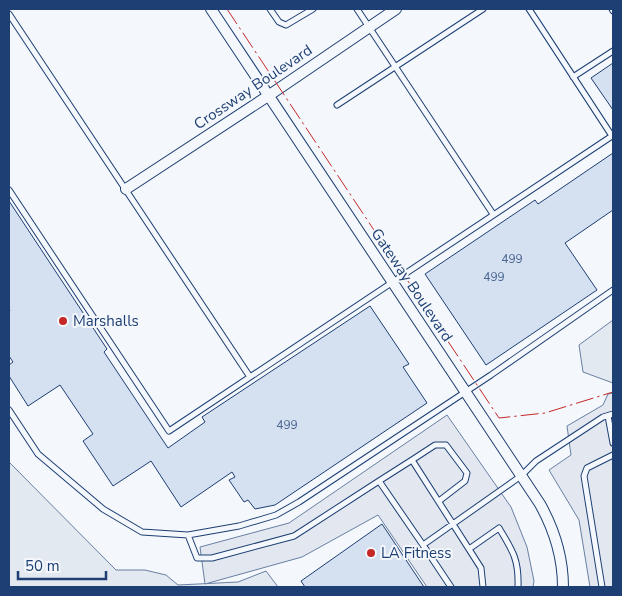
<svg xmlns="http://www.w3.org/2000/svg" width="622" height="596" viewBox="0 0 622 596" font-family="'Nunito Sans',sans-serif">
  <style>
    .green { fill: #e3e9f0; stroke: #687fa3 }
    .parking { fill: #e3e8f0; stroke: #687fa3 }
    .building { fill: #d5e0f0; stroke: #1d3f73 }
    .lines { fill: none; stroke-linecap: round; stroke-linejoin: round }
    .service-casing { stroke: #1d3f73; stroke-width: 7 }
    .minor-casing { stroke: #1d3f73; stroke-width: 12 }
    .service { stroke: #f4f7fb; stroke-width: 5 }
    .minor { stroke: #f4f7fb; stroke-width: 10 }
    .power { stroke: #c62828; stroke-width: 1; stroke-dasharray: 18 4 2.5 4; stroke-linecap: butt }
    .poi-dot { fill: #c62828; stroke: #f4f7fb; stroke-width: 2 }
    .labels { text-anchor: middle; dominant-baseline: central; stroke-width: 4; stroke-linejoin: round; paint-order: stroke }
    .number-label { font-size: 12px; fill: #4b6792 }
    .street-label { font-size: 15px; fill: #1d3f73; stroke: #f4f7fb }
    .poi-label { font-size: 15px; fill: #1d3f73; stroke: #f4f7fb; text-anchor: start }
  </style>
  <rect width="100%" height="100%" fill="#f4f7fb"/>
  <!-- green -->
  <path class="green" d="M613 320V383L583 372 579 345Z
    M9 462 116 570H145L166 575 178 585 238 582 266 571 278 587H9Z"/>
  <!-- parking -->
  <path class="parking" d="M613 393V587H590L579 520 549 470 571 455 567 426 603 405 608 394Z
    M447 415 511 507 527 547 534 581 533 587H427L378 515 302 557 205 584 200 547 289 523Z"/>
  <!-- building -->
  <path class="building" d="M613 63V110L591 78Z
    M613 153V210L565 243 597 290 486 365 425 274 535 200 538 204Z
    M9 201 107 349 104 352 168 448 205 422 202 417 370 306 409 364 403 367 427 403 275 505 255 509 248 500 244 502 229 480 235 477 232 472 181 507 151 461 113 486 83 441 93 434 60 385 28 406 9 376V365L13 362 9 356V312L10 311 9 309Z
    M382 524 424 587H305L301 581Z"/>
  <g class="lines">
    <!-- service casing -->
    <g class="service-casing">
      <path id="service" d="M270 9 279 22 286 25 313 9
        M357 9 493 214
        M612 9 613 11
        M9 14 250 377
        M573 77 613 51
        M337 105 483 9
        M9 190 169 431 612 136 529 9
        M9 410 38 454 103 509 142 532 188 535 197 558H212L294 536 379 481 423 545 521 476 536 461 603 417 613 414
        M608 416 613 443
        M412 460 435 445H446L467 473 465 481 439 501
        M379 481 412 460 481 568 483 587
        M188 535 239 526 276 515 299 502 491 375 613 290
        M423 545 451 587
        M469 549 499 528C513 551 519 560 518 587
        M602 587 584 476 587 468 613 455"/>
    </g>
    <!-- minor casing -->
    <g class="minor-casing">
      <path id="minor" d="M211 9 540 504C555 531 563 557 563 587
        M126 189 268 96 396 9"/>
    </g>
    <!-- service -->
    <use href="#service" class="service"/>
    <!-- minor -->
    <use href="#minor" class="minor"/>
    <!-- power -->
    <path class="power" d="M227 9 499 418 545 413 613 392"/>
  </g>
  <!-- markers -->
  <g class="poi-dot">
    <circle cx="63" cy="321" r="5"/>
    <circle cx="371" cy="553" r="5"/>
  </g>
  <g class="labels">
    <!-- number labels -->
    <g class="number-label">
      <text x="512" y="259">499</text>
      <text x="494" y="277">499</text>
      <text x="287" y="425">499</text>
    </g>
    <!-- street labels -->
    <g class="street-label">
      <text transform="translate(253 87) rotate(-34)">Crossway Boulevard</text>
      <text transform="translate(412 285) rotate(56)">Gateway Boulevard</text>
    </g>
    <!-- poi labels -->
    <g class="poi-label">
      <text x="73" y="321">Marshalls</text>
      <text x="381" y="553">LA Fitness</text>
    </g>
  </g>
  <!-- border -->
  <rect width="622" height="596" fill="none" stroke="#1d3f73" stroke-width="20"/>
  <!-- scale -->
  <path d="M18 571v8h88v-8" fill="none" stroke="#1d3f73" stroke-width="2.5"/>
  <text x="25" y="571" font-size="15" fill="#1d3f73" stroke="#f4f7fb" stroke-width="4" paint-order="stroke">50 m</text>
</svg>
